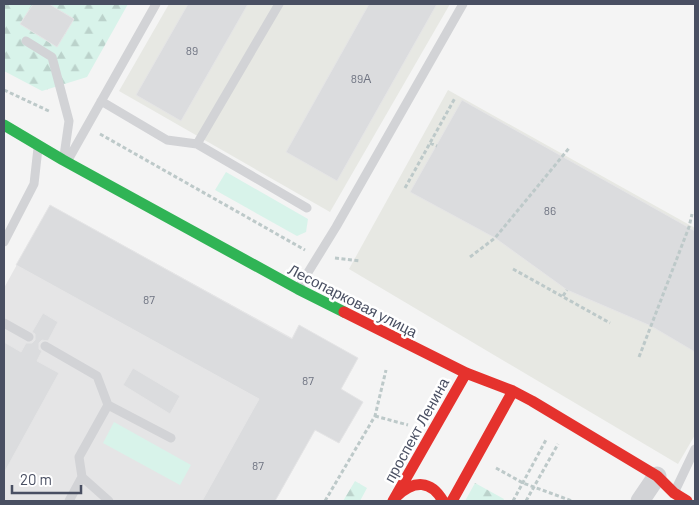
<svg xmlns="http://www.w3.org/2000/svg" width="699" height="505" viewBox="0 0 699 505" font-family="Barlow,sans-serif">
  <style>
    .commercial { fill: #e7e8e3 }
    .education { fill: #e5e5e6 }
    .green { fill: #d8f3ea }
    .forest { fill: url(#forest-firs) }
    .building { fill: #dbdcde; stroke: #e5e5e6 }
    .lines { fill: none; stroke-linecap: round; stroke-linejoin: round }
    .path { stroke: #bdc9c9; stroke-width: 3; stroke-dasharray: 4 2.5; stroke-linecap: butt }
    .lane { stroke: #d2d3d6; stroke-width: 9 }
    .street { stroke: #d2d3d6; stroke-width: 19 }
    .fast { stroke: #30b455; stroke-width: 11 }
    .jam { stroke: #e5322d; stroke-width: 11 }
    .labels { text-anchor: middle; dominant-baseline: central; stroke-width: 5; stroke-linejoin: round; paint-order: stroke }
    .number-label { font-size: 12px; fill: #6f7482 }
    .street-label { font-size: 15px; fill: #494f62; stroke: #fff }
  </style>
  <defs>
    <pattern id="forest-firs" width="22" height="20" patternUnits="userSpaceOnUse" patternTransform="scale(1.25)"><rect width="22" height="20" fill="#d8f3ea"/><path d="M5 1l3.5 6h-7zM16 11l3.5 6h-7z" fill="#bbd2cb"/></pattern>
  </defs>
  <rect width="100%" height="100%" fill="#f4f4f4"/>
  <!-- commercial -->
  <path class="commercial" d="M169 4H450L330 212 119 91Z
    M448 90 695 228V435L678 464 349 269Z"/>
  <!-- education -->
  <path class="education" d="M50 205 292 338 299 325 358 358 341 389 363 402 339 443 315 430 275 501H4V288Z"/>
  <!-- green -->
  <path class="green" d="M226 172 308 219 306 232 297 236 215 190Z
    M114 422 191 465 180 485 103 443Z"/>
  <!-- forest -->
  <path class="forest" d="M4 4H128L87 77 42 91 4 71Z
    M355 481 367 488 360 501H343Z
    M475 483 504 499 503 501H465Z"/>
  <!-- building -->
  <path class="building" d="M33 4H49L74 19 57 47 20 24Z
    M188 4H248L181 121 136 95Z
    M369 4H437L337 181 286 152Z
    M462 100 695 231V352L651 326 567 290 495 238 410 192Z
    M50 205 292 339 299 325 358 358 341 389 363 402 339 443 315 430 275 501H202L259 399 16 265Z
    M43 313 58 322 48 341 42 340 39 343V349L42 351 37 361 59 373 4 473V342L21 352 26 343H32L35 340V334L32 332Z
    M133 368 180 396 170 414 123 385Z"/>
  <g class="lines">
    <!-- path -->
    <path class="path" d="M4 90 51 112
      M100 134 305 250
      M430 143 437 146
      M405 188 455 98
      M470 257 495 238 570 147
      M335 258 360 261
      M513 269 610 323
      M563 296 567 290
      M639 357 689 227 692 214
      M375 416 408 425
      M496 468 523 483 572 501
      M325 501 375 416 386 370
      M513 501 547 438
      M526 501 558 444"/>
    <!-- lane -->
    <path class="lane" d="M26 41 52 57 69 121 64 156
      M101 101 167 140 197 144 307 208
      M197 144 279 4
      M68 160 156 4
      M4 242 34 184 38 148
      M299 287 336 227 463 4
      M4 323 29 337
      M45 346 97 376 108 405 79 457 82 477 109 501
      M108 405 171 438
      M675 491 695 449
      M69 501 82 477"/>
    <!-- street -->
    <path class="street" d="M640 501 657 476"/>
    <!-- fast -->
    <path class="fast" d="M4 125 63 160 298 289 344 312"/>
    <!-- jam -->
    <path class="jam" d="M344 312 466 373 513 391 532 401 657 476 674 493 687 501
      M397 496C414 480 431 480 443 501
      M393 501 466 373
      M452 501 513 391"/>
  </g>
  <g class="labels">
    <!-- number labels -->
    <g class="number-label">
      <text x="192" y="50">89</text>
      <text x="361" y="78">89А</text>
      <text x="550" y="210">86</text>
      <text x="149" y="299">87</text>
      <text x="308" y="380">87</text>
      <text x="258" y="465">87</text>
    </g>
    <!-- street labels -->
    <g class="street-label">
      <text transform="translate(353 300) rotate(27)">Лесопарковая улица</text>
      <text transform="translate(416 430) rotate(-61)">проспект Ленина</text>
    </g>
  </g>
  <!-- border -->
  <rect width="699" height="505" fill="none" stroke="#494f62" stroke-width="10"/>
  <!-- scale -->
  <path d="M12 485v8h69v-8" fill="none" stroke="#494f62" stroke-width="2.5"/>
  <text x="20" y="485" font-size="15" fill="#494f62" stroke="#ffffff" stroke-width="4" paint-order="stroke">20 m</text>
</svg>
